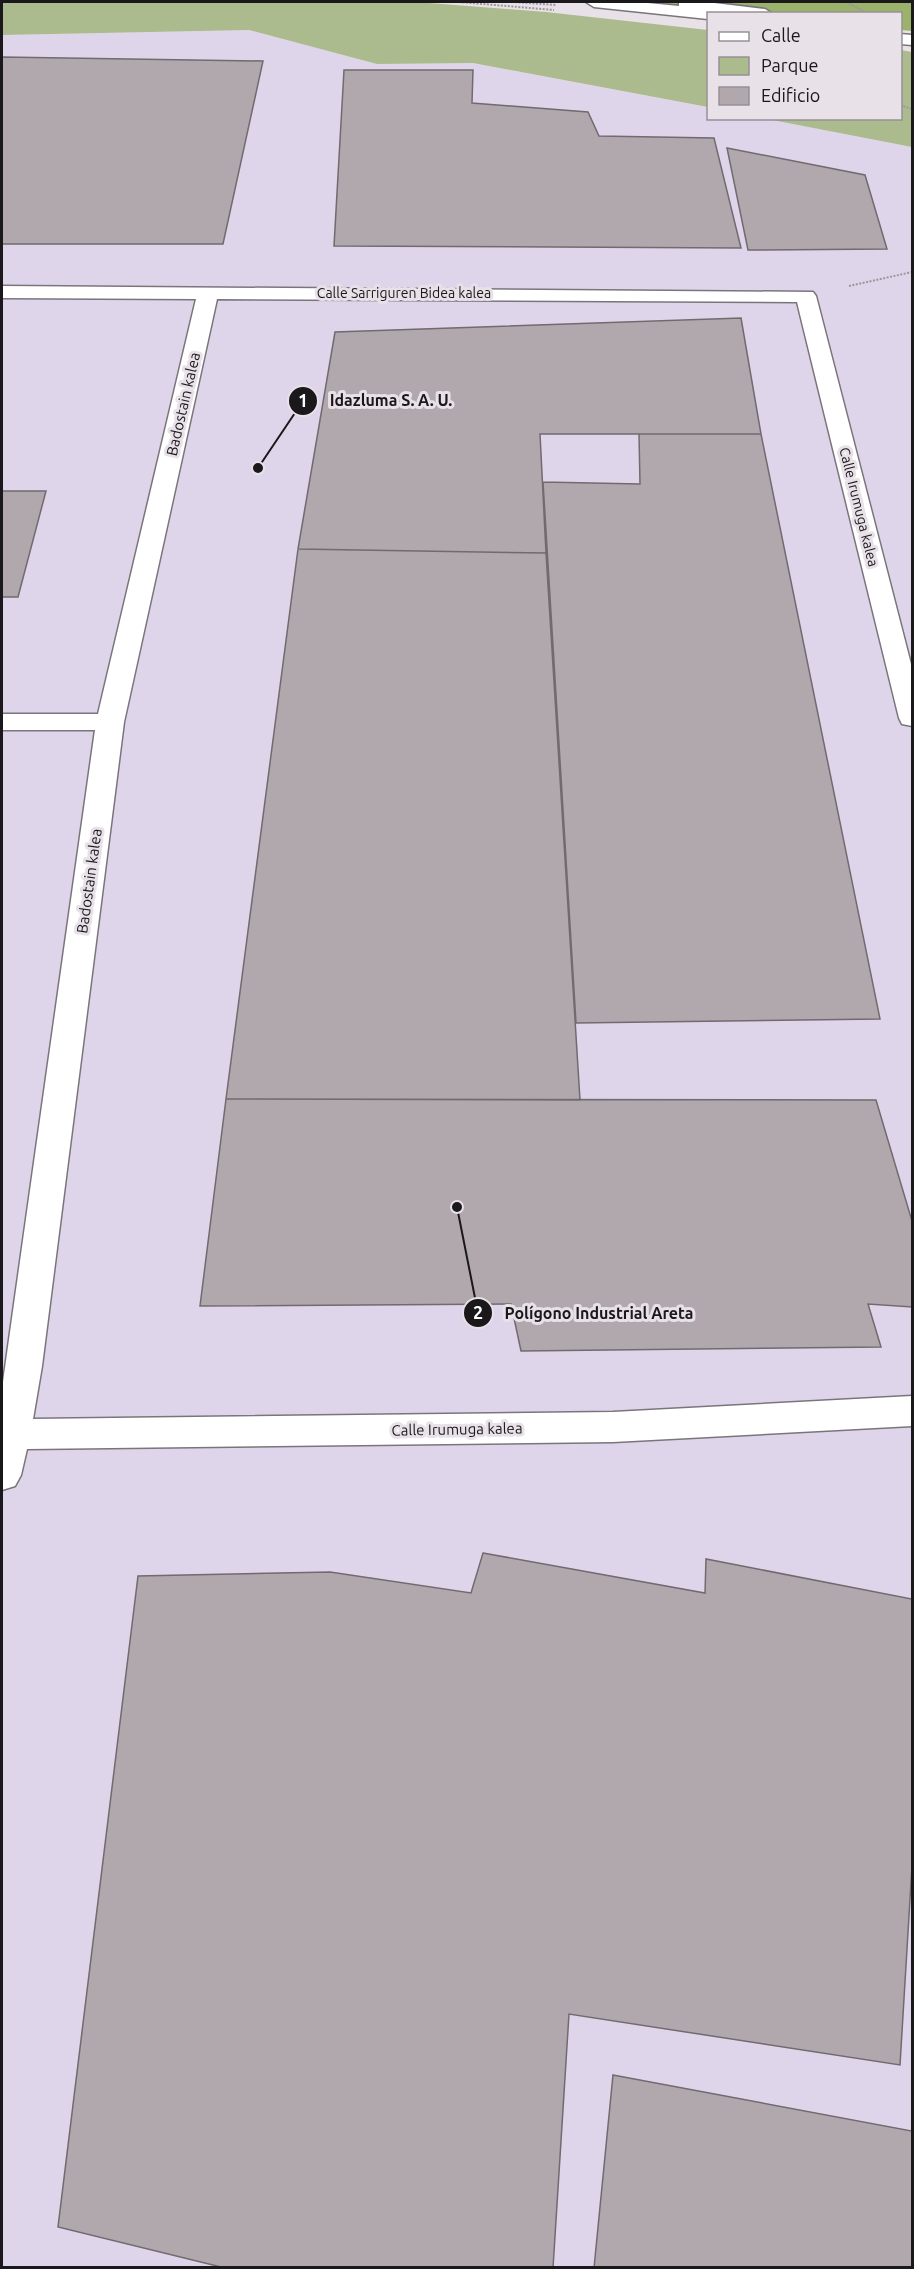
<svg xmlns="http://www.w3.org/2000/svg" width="914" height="2269" viewBox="0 0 914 2269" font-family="Ubuntu,sans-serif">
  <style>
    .industrial { fill: #dfd5ea }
    .green { fill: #abbb8e }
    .forest { fill: #9ab269 }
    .building { fill: #b0a8ad; stroke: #716a6f; stroke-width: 1.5 }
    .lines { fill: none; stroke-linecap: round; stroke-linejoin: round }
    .minor-casing { stroke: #7b757b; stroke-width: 3 }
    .major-casing { stroke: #7b757b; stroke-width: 3 }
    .path { stroke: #9c979c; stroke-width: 2; stroke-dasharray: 2 1.5; stroke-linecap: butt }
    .minor { fill: #fff; fill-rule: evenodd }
    .major { fill: #fff; fill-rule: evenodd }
    .labels { text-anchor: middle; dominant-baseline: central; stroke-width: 6; stroke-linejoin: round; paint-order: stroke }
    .far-street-label { font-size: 14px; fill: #1a181a; stroke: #e8e1e8 }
    .street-label { font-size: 15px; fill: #1a181a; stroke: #e8e1e8 }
    .leader { fill: none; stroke: #1a181a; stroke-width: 2 }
    .callout-dot { fill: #1a181a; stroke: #e8e1e8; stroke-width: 2 }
    .mark-label { font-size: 18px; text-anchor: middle; font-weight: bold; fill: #fff }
    .callout-label { font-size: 16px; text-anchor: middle; font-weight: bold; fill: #1a181a; stroke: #e8e1e8; stroke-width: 6; stroke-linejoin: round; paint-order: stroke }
  </style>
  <rect width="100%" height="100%" fill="#e8e1e8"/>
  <!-- industrial -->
  <path class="industrial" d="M249 30 377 64 473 63 708 107V118L767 119 912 147V2267H2V35Z"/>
  <!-- green -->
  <path class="green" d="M2 2H416L546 12 708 30V107L473 63 377 64 249 30 2 35Z
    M901 50 912 52V147L767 119 900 118Z"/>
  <!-- forest -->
  <path class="forest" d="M594 2H912V31L901 30 900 14H724Z"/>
  <!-- building -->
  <path class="building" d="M2 57 263 61 223 244H2Z
    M344 70H473L472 103 588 112 599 136 714 138 741 248 334 246Z
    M727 148 865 175 887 249 748 250Z
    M741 318 761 434H540L546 553 298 549 335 332Z
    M639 434H761L880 1019 576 1023 543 482 640 484Z
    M2 491H46L18 597H2Z
    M298 549 546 553 580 1100 226 1099Z
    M226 1099 876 1100 912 1221V1307L868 1304 881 1347 521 1351 511 1304 200 1306Z
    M483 1553 705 1593 706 1559 912 1599V1866L900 2065 569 2014 553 2268H225L58 2227 138 1576 330 1572 471 1593Z
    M613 2075 912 2131V2268H594Z"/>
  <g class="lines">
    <!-- minor casing -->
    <g class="minor-casing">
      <path id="minor" d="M2 286 813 292 816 296 912 668V726L902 724 899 718 797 302 217 299 124 722 42 1366 33 1419 613 1412 912 1396V1426L613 1442 27 1449 21 1475 15 1486 2 1490V1389L95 730H2V714H98L196 299 2 298Z"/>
    </g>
    <!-- major casing -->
    <g class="major-casing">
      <path id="major" d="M586 2H637L679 6V2H706L765 9 773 14 715 13 708 14V19L594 7Z
        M900 34 912 35V45L900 44Z"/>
    </g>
    <!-- path -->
    <path class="path" d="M459 2 554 10
      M515 2 556 5
      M846 2 869 14
      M900 105 912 109
      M849 286 912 272"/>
    <!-- minor -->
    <use href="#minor" class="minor"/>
    <!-- major -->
    <use href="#major" class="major"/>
  </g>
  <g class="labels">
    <!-- far-street labels -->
    <g class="far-street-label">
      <text x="404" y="293">Calle Sarriguren Bidea kalea</text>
      <text transform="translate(859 507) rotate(76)">Calle Irumuga kalea</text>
    </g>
    <!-- street labels -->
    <g class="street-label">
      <text transform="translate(183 404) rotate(-77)">Badostain kalea</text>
      <text transform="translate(89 881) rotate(-82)">Badostain kalea</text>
      <text transform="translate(457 1429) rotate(-1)">Calle Irumuga kalea</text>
    </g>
  </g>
  <!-- callouts -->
  <path class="leader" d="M258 468L303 401M457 1207L478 1313"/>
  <g class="callout-dot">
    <circle cx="258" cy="468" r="6"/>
    <circle cx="457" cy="1207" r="6"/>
    <circle cx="303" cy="401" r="15"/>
    <circle cx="478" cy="1313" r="15"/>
  </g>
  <g class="mark-label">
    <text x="303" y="407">1</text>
    <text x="478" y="1319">2</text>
  </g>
  <g class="callout-label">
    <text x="391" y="406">Idazluma S. A. U.</text>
    <text x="599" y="1319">Polígono Industrial Areta</text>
  </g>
  <!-- border -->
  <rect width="914" height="2269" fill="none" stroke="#1a181a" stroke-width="6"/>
  <!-- legend -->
  <rect x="707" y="12" width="195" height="108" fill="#e8e1e8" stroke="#969196" stroke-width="1.5"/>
  <rect x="719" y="32" width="30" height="9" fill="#ffffff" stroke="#969196" stroke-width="1.5"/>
  <text x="761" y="42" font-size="18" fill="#1a181a">Calle</text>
  <rect x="719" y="57" width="30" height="18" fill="#abbb8e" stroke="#969196" stroke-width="1.5"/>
  <text x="761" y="72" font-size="18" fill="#1a181a">Parque</text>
  <rect x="719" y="87" width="30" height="18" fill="#b0a8ad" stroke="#969196" stroke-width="1.5"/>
  <text x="761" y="102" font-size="18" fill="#1a181a">Edificio</text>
</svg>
